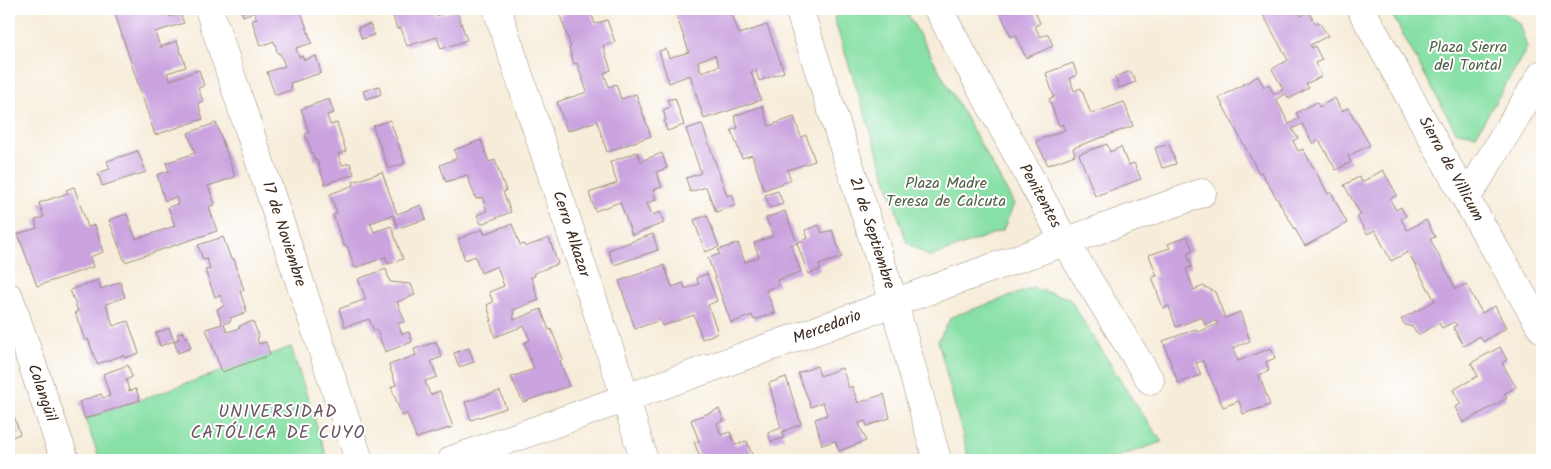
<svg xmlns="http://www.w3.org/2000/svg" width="1551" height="469" viewBox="0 0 1551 469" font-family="Kalam,sans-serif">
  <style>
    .green { fill: #87e0a5; stroke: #618562 }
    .building { fill: #caa3df; fill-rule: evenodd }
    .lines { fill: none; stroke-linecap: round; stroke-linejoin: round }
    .minor-casing { stroke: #988b7c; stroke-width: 29 }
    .minor { stroke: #fff; stroke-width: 28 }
    .labels { text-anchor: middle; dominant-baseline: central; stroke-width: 4; stroke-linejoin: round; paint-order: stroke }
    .park-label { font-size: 16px; fill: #526146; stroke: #fff }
    .street-label { font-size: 16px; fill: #3b2a1e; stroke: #fff }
    .neighbourhood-label { font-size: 18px; letter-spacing: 1px; fill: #6d5462; stroke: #fff }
  </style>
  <rect width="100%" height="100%" fill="#fff"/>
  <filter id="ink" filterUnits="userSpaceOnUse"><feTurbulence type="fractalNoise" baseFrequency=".02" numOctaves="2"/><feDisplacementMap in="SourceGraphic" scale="10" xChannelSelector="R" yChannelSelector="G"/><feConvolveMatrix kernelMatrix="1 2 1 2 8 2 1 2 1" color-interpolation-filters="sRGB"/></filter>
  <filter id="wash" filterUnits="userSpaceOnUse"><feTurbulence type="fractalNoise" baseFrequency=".0096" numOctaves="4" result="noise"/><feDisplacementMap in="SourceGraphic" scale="20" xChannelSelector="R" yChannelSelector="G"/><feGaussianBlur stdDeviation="1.12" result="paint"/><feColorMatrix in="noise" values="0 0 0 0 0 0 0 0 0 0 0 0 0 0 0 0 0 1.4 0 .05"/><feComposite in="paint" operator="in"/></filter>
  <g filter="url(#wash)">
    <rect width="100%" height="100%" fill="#f6ecd9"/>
    <!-- green -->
    <path class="green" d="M838 9H905L1014 204 1003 230 930 257 907 243 834 19Z
      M1389 9H1500L1519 23 1527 48 1476 135 1456 132Z
      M1033 288 1069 298 1132 399 1162 442 1108 460H969L938 341 951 317Z
      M291 347 328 460H100L85 419Z"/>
    <g id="blocks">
      <!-- building -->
      <path class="building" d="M129 9H167L170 17 180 14 184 23 155 32 160 47 177 41 186 67 167 73 170 80 199 70 204 86 198 88 203 101 198 103 203 119 155 135 115 14Z
        M241 9H300L312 43 296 48 299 57 302 56 304 60 316 56 321 73 290 83 292 90 275 95 267 72 285 66 280 53 278 54 274 41 260 46 252 20 257 19 254 12 243 16Z
        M391 9H434L436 16 456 9 467 40 441 49 437 37 407 46 401 28 397 29Z
        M578 9H590L595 24 607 20 615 42 603 46 611 70 604 73 609 87 616 84 621 99 636 94 651 136 607 152 597 121 567 131 557 102 587 92 577 63 574 64 569 48 571 47 560 15Z
        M681 9H736L731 11 739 34 767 25 784 72 759 81 756 70 751 72 761 100 704 119 690 75 669 83 659 51 666 49 669 58 689 52 675 11ZM715 55 719 66 701 72 698 61Z
        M999 9H1034L1040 23 1035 26 1040 37 1048 34 1053 46 1026 58 1016 35 1011 37Z
        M1260 9H1298L1301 16 1309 11 1315 24 1319 22 1328 36 1310 45 1312 48 1315 46 1322 60 1315 63 1322 76 1306 84 1309 88 1289 99 1286 94 1276 99 1289 124 1299 118 1296 113 1317 102 1319 107 1335 98 1341 111 1348 108 1370 145 1348 156 1351 162 1336 170 1319 140 1313 144 1302 124 1292 129 1298 138 1293 141 1298 151 1303 149 1328 194 1331 192 1347 223 1305 246 1261 172 1259 173 1219 98 1258 76 1264 87 1269 85 1274 94 1283 89 1272 69 1288 60Z
        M370 24 374 35 362 39 358 28Z
        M1073 63 1077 75 1070 78 1074 91 1081 88 1091 114 1124 102 1133 126 1073 148 1075 155 1048 165 1036 141 1065 130 1062 124 1059 126 1049 99 1054 97 1046 73Z
        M1130 71 1136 82 1119 88 1115 77Z
        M379 86 381 94 366 99 363 91Z
        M675 98 684 125 667 131 664 121 666 120 663 110 670 107 667 100Z
        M329 99 334 113 327 115 330 125 337 123 346 151 338 154 342 165 350 163 354 174 325 184 317 160 315 161 305 134 309 133 301 109Z
        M762 106 769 126 794 117 801 137 806 135 815 161 787 170 791 180 764 190 752 155 742 158 731 130 738 128 734 116Z
        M390 120 405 163 388 169 373 126Z
        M216 123 235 177 208 186 215 204 209 207 217 231 125 262 109 220 127 214 136 239 175 226 168 207 178 204 176 197 165 201 157 175 169 171 166 163 195 153 188 133Z
        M702 124 727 196 732 194 736 205 716 212 706 187 690 192 686 178 701 173 686 129Z
        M481 140 489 162 495 160 506 191 503 192 511 212 481 224 477 215 487 211 482 197 476 199 467 175 446 182 440 165 457 158 454 150Z
        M1107 144 1110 152 1121 147 1128 165 1134 163 1141 179 1095 196 1079 154Z
        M1169 144 1176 164 1162 168 1155 148Z
        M138 151 146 172 102 186 98 173 110 169 107 161Z
        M637 152 641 161 662 153 667 168 656 172 662 187 653 190 656 200 647 203 652 215 660 212 664 223 632 235 620 202 595 211 589 193 617 183 610 162Z
        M1383 170 1397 195 1390 199 1396 210 1401 207 1406 216 1401 219 1407 230 1426 220 1435 237 1430 239 1456 289 1466 284 1482 313 1495 306 1506 328 1483 342 1480 336 1464 346 1453 327 1457 325 1454 322 1442 328 1439 323 1418 335 1413 327 1405 325 1401 319 1435 301 1408 252 1391 261 1375 230 1367 234 1357 217 1361 215 1344 185 1359 177 1362 182Z
        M382 172 397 214 421 205 426 219 398 228 393 215 370 223 374 232 391 226 403 259 388 264 386 257 355 268 347 246H344L333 215 337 213 330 194 354 185 353 182Z
        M74 187 88 227 95 225 103 252 90 257 93 267 37 286 18 234 37 228 35 220 44 217 39 203 68 193 66 190Z
        M778 191 783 204 770 208 765 195Z
        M785 211 797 243 791 245 801 272 777 280 779 285 766 290 775 313 754 320 752 315 731 323 708 258 720 254 718 250 738 243 745 262 759 257 754 243 773 236 766 218Z
        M707 215 719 247 705 252 694 220Z
        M512 224 520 245 524 244 525 247 549 238 558 264 534 273 535 276 531 277 539 300 513 310 514 320 541 309 549 330 551 329 563 359 560 361 569 386 523 402 511 377 534 369 524 343 530 340 524 326 495 337 490 321H492L487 305 493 302 489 292 504 286 497 266 481 273 475 256 465 260 458 239 483 229 484 234Z
        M819 225 822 233 832 230 842 257 819 265 820 270 808 274 797 243 808 238 805 230Z
        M653 234 658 250 614 265 608 250Z
        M1187 236 1193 251 1187 254 1192 267 1186 269 1194 290 1203 286 1215 292 1225 318 1240 312 1250 341 1233 348 1238 361 1271 348 1275 358 1266 362 1269 371 1259 375 1270 405 1243 414 1239 401 1223 407 1203 361 1196 363 1201 375 1178 383 1163 341 1196 329 1198 332 1218 324 1216 321 1205 325 1202 317 1176 327 1169 306 1163 308 1152 277 1157 276 1149 255 1170 248 1168 244Z
        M223 237 231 259H234L244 290 240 291 247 312 230 318 231 321 224 324 227 332 240 328 239 326 253 321 259 337 257 338 259 344 266 342 270 355 222 372 206 329 222 324 217 309 224 306 220 295 215 297 205 270 210 269 207 259 203 260 198 245Z
        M664 265 672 287 683 283 685 289 699 284 696 278 707 274 717 301 708 305 718 333 702 339 694 315 662 326 660 320 635 329 619 281Z
        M386 269 390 282 411 284 415 295 397 302 405 321 398 324 402 334 409 332 412 342 385 352 377 330 374 331 369 319 345 327 339 309 366 299 358 279Z
        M98 280 101 289 120 282 125 297 106 304 113 326 128 321 139 353 125 358 124 355 97 364 88 339 85 341 75 312 78 311 70 290Z
        M169 328 174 341 160 346 156 333Z
        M183 332 185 337 187 336 191 348 178 353 174 341 179 339 177 334Z
        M436 342 442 357 431 361 437 377 425 381 430 395 440 391 453 427 416 438 407 414 402 416 391 387 396 385 389 365 416 355 414 349Z
        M1500 347 1507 360 1502 363 1516 387 1504 394 1507 398 1463 423 1455 407 1461 404 1453 390 1478 376 1471 363Z
        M469 348 474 362 459 367 454 353Z
        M128 365 132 377 126 380 129 391 136 389 140 400 85 419 79 402 101 394 103 398 110 396 103 374Z
        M817 366 820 376 842 368 849 388 852 386 858 403 884 394 890 418 867 426 865 421 859 423 866 441 839 451 835 441 822 445 815 419 827 415 823 402 811 407 798 373Z
        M786 377 801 424 782 432 784 438 771 442 768 433 781 428 769 383Z
        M500 391 506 408 471 420 465 402Z
        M9 401 20 434 9 438Z
        M719 409 724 421 717 423 721 435 730 432 735 445 747 441 754 460H701L694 442 699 441 691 420Z"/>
    </g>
  </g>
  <g filter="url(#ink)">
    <use href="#blocks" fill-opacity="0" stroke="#988b7c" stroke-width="1"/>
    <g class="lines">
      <!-- minor casing -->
      <g class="minor-casing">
        <path id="minor" d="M209 9 359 460
          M497 9 626 399 644 460
          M799 9 894 303 937 460
          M938 9 1065 242 1150 380
          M1361 9 1466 199 1542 329
          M1466 199 1542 74
          M9 297 65 460
          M452 460 1202 193"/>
      </g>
      <!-- minor -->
      <use href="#minor" class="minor"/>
    </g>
  </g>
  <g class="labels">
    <!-- park labels -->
    <g class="park-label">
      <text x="1468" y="47">Plaza Sierra<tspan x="1468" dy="18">del Tontal</tspan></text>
      <text x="946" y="183">Plaza Madre<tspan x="946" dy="18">Teresa de Calcuta</tspan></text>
    </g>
    <!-- street labels -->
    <g class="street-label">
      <text transform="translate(1451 169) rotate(61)">Sierra de Villicum</text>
      <text transform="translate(1040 196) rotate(61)">Penitentes</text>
      <text transform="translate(872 233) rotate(72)">21 de Septiembre</text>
      <text transform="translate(284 234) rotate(72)">17 de Noviembre</text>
      <text transform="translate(571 234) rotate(72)">Cerro Alkazar</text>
      <text transform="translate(827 327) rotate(-20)">Mercedario</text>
      <text transform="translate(42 393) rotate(71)">Colangüil</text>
    </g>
    <!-- neighbourhood labels -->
    <g class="neighbourhood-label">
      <text x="278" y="412">UNIVERSIDAD<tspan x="278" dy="21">CATÓLICA DE CUYO</tspan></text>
    </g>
  </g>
  <!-- margin -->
  <rect width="1551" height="469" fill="none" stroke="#fff" stroke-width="30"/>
</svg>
